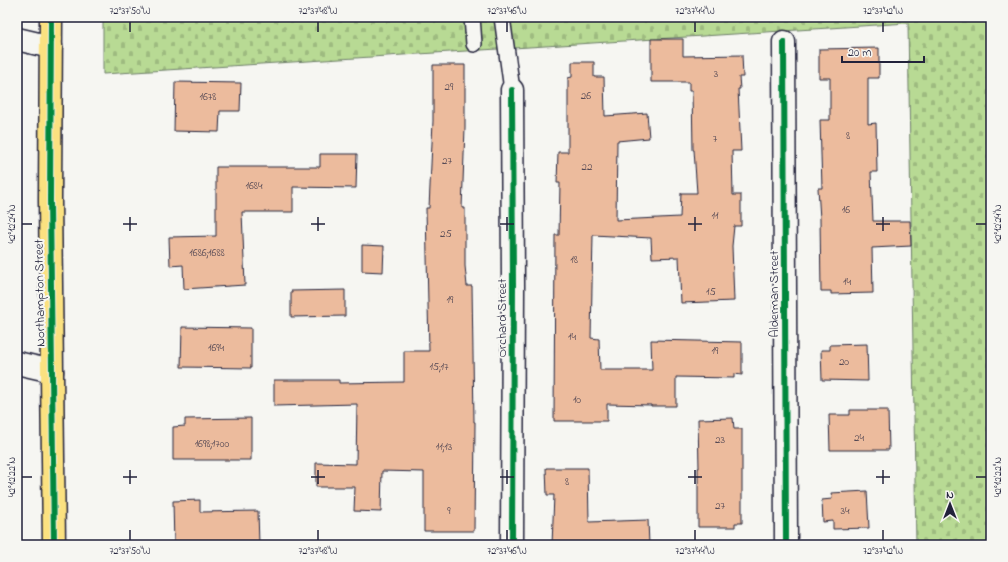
<svg xmlns="http://www.w3.org/2000/svg" width="1008" height="562" viewBox="0 0 1008 562" font-family="'Indie Flower',sans-serif">
  <style>
    .cemetery { fill: url(#cemetery-stones); stroke: #6d7e68 }
    .building { fill: #ecbb9d; stroke: #22223b }
    .lines { fill: none; stroke-linecap: round; stroke-linejoin: round }
    .service-casing { stroke: #22223b; stroke-width: 18 }
    .minor-casing { stroke: #22223b; stroke-width: 25 }
    .primary-casing { stroke: #22223b; stroke-width: 25 }
    .service { stroke: #f6f6f2; stroke-width: 15 }
    .minor { stroke: #f6f6f2; stroke-width: 22 }
    .primary { stroke: #fbe180; stroke-width: 22 }
    .cycleway-casing { stroke: #f6f6f2; stroke-width: 8 }
    .cycleway { stroke: #00873e; stroke-width: 6 }
    .ticks { fill: none; stroke: #22223b; stroke-width: 1.5 }
    .labels { text-anchor: middle; dominant-baseline: central; stroke-width: 4; stroke-linejoin: round; paint-order: stroke }
    .number-label { font-size: 11px; fill: #544854 }
    .street-label { font-size: 13px; fill: #22223b; stroke: #f6f6f2 }
    .neatline { fill: none; stroke: #22223b; stroke-width: 1.5 }
    .ticks-label { font-size: 10px; text-anchor: middle; fill: #22223b }
  </style>
  <defs>
    <pattern id="cemetery-stones" width="16" height="16" patternUnits="userSpaceOnUse"><rect width="16" height="16" fill="#b8da94"/><path d="M2 7V4a2 2 0 0 1 4 0v3zM10 15v-3a2 2 0 0 1 4 0v3z" fill="#9ebb80"/></pattern>
  </defs>
  <rect width="100%" height="100%" fill="#f6f6f2"/>
  <filter id="ink" filterUnits="userSpaceOnUse"><feTurbulence type="fractalNoise" baseFrequency=".025" numOctaves="2"/><feDisplacementMap in="SourceGraphic" scale="8" xChannelSelector="R" yChannelSelector="G"/><feConvolveMatrix kernelMatrix="1 2 1 2 8 2 1 2 1" color-interpolation-filters="sRGB"/></filter>
  <g filter="url(#ink)">
    <!-- cemetery -->
    <path class="cemetery" d="M103 17H991V545H916L908 23 103 74Z"/>
    <!-- building -->
    <path class="building" d="M651 39H683V56L742 55 743 77H739L740 89H738L741 151H732L733 195H741V226H734L732 246 734 301 681 303 679 257 652 258 651 238 593 235 591 338 599 339 600 370H652L651 340 742 342V375L734 374V378L676 377V406H651V405L607 404V421H554L555 235H559L560 183H557L558 152H568V78L572 77V62H594V77H604L605 116 647 113 649 138 617 141 616 220 680 217 681 193H697L694 150H693L692 91H689V82H651Z
      M879 48V78H868V124L876 123 877 172H871L873 221H910L911 246 872 248 873 293 831 294V291H821L820 219 818 188H822L820 120H830V78H819V49Z
      M433 65H465V128L462 208H465V266L467 286H472L474 422H475L474 531H424V472L382 471 381 512 354 511 355 487H316V463L356 464 357 404 274 406V380H339V383L404 382V351H429L426 208H429L433 121Z
      M175 82 241 83 240 111H220L219 132 174 131Z
      M320 154H357L356 188 293 187V212H242L245 285 184 289 183 265 170 266 169 237 216 236V167H320Z
      M362 245 384 246 383 272 362 271Z
      M345 290V316L291 317V291Z
      M182 327 251 328V368L181 367Z
      M867 344 868 381 822 380 821 350H830V345Z
      M850 410H888L889 450H830L829 415H850Z
      M251 418V460H173V427L185 426V419Z
      M733 418 734 429H742V523H735V527H698V468H699L698 419Z
      M546 468H588L589 522 648 520 649 545H552L554 495H547Z
      M867 491 869 528 833 529V521L823 522 822 500 832 499 831 493Z
      M200 500V512L258 511 259 545H174L173 501Z"/>
    <g class="lines">
      <!-- service casing -->
      <g class="service-casing">
        <path id="service" d="M472 17 474 44
          M502 17 512 90"/>
      </g>
      <!-- minor casing -->
      <g class="minor-casing">
        <path id="minor" d="M17 39 51 47
          M784 42 786 545
          M512 90 513 285 512 545
          M17 363 52 371"/>
      </g>
      <!-- primary casing -->
      <g class="primary-casing">
        <path id="primary" d="M51 17 50 200 54 545"/>
      </g>
      <!-- service -->
      <use href="#service" class="service"/>
      <!-- minor -->
      <use href="#minor" class="minor"/>
      <!-- primary -->
      <use href="#primary" class="primary"/>
      <!-- cycleway casing -->
      <g class="cycleway-casing">
        <path id="cycleway" d="M51 17 50 200 54 545
          M784 42 786 545
          M512 90 513 285 512 545"/>
      </g>
      <!-- cycleway -->
      <use href="#cycleway" class="cycleway"/>
    </g>
  </g>
  <!-- ticks -->
  <path class="ticks" d="M130 22V32M318 22V32M507 22V32M695 22V32M883 22V32M130 217V231M318 217V231M507 217V231M695 217V231M883 217V231M22 224H32M123 224H137M311 224H325M500 224H514M688 224H702M876 224H890M976 224H986M130 470V484M318 470V484M507 470V484M695 470V484M883 470V484M22 477H32M123 477H137M311 477H325M500 477H514M688 477H702M876 477H890M976 477H986M130 530V540M318 530V540M507 530V540M695 530V540M883 530V540"/>
  <g class="labels">
    <!-- number labels -->
    <g class="number-label">
      <text x="716" y="74">3</text>
      <text x="449" y="87">29</text>
      <text x="586" y="96">26</text>
      <text x="208" y="97">1678</text>
      <text x="848" y="136">8</text>
      <text x="715" y="139">7</text>
      <text x="447" y="161">27</text>
      <text x="587" y="167">22</text>
      <text x="254" y="186">1684</text>
      <text x="846" y="210">16</text>
      <text x="715" y="216">11</text>
      <text x="446" y="234">25</text>
      <text x="207" y="253">1686;1688</text>
      <text x="574" y="260">18</text>
      <text x="847" y="282">14</text>
      <text x="711" y="292">15</text>
      <text x="450" y="300">19</text>
      <text x="572" y="337">14</text>
      <text x="216" y="348">1694</text>
      <text x="715" y="351">19</text>
      <text x="844" y="362">20</text>
      <text x="439" y="367">15;17</text>
      <text x="577" y="400">10</text>
      <text x="859" y="438">24</text>
      <text x="720" y="440">23</text>
      <text x="212" y="444">1698;1700</text>
      <text x="444" y="447">11;13</text>
      <text x="567" y="482">8</text>
      <text x="720" y="506">27</text>
      <text x="449" y="511">9</text>
      <text x="845" y="511">34</text>
    </g>
    <!-- street labels -->
    <g class="street-label">
      <text transform="translate(40 293) rotate(-91)">Northampton Street</text>
      <text transform="translate(774 294) rotate(-90)">Alderman Street</text>
      <text transform="translate(502 318) rotate(-90)">Orchard Street</text>
    </g>
  </g>
  <!-- margin -->
  <rect width="1008" height="562" fill="none" stroke="#f6f6f2" stroke-width="44"/>
  <!-- north arrow -->
  <g transform="translate(950 504)" stroke="#f6f6f2" stroke-width="3" paint-order="stroke">
  <path d="M0-3L7 15L0 10L-7 15Z" fill="#22223b"/>
  <text y="-6" font-size="11" font-weight="bold" text-anchor="middle" fill="#22223b">N</text>
  </g>
  <!-- scale -->
  <path d="M842 56v6h82v-6" fill="none" stroke="#22223b" stroke-width="2"/>
  <text x="848" y="56" font-size="12" fill="#22223b" stroke="#f6f6f2" stroke-width="3" paint-order="stroke">20 m</text>
  <rect x="22" y="22" width="964" height="518" class="neatline"/>
  <g class="ticks-label">
    <text x="130" y="14">72°37'50"W</text>
    <text x="318" y="14">72°37'48"W</text>
    <text x="507" y="14">72°37'46"W</text>
    <text x="695" y="14">72°37'44"W</text>
    <text x="883" y="14">72°37'42"W</text>
    <text transform="translate(11 224) rotate(-90)" y="4">42°12'24"N</text>
    <text transform="translate(997 224) rotate(-90)" y="4">42°12'24"N</text>
    <text transform="translate(11 477) rotate(-90)" y="4">42°12'22"N</text>
    <text transform="translate(997 477) rotate(-90)" y="4">42°12'22"N</text>
    <text x="130" y="554">72°37'50"W</text>
    <text x="318" y="554">72°37'48"W</text>
    <text x="507" y="554">72°37'46"W</text>
    <text x="695" y="554">72°37'44"W</text>
    <text x="883" y="554">72°37'42"W</text>
  </g>
</svg>
